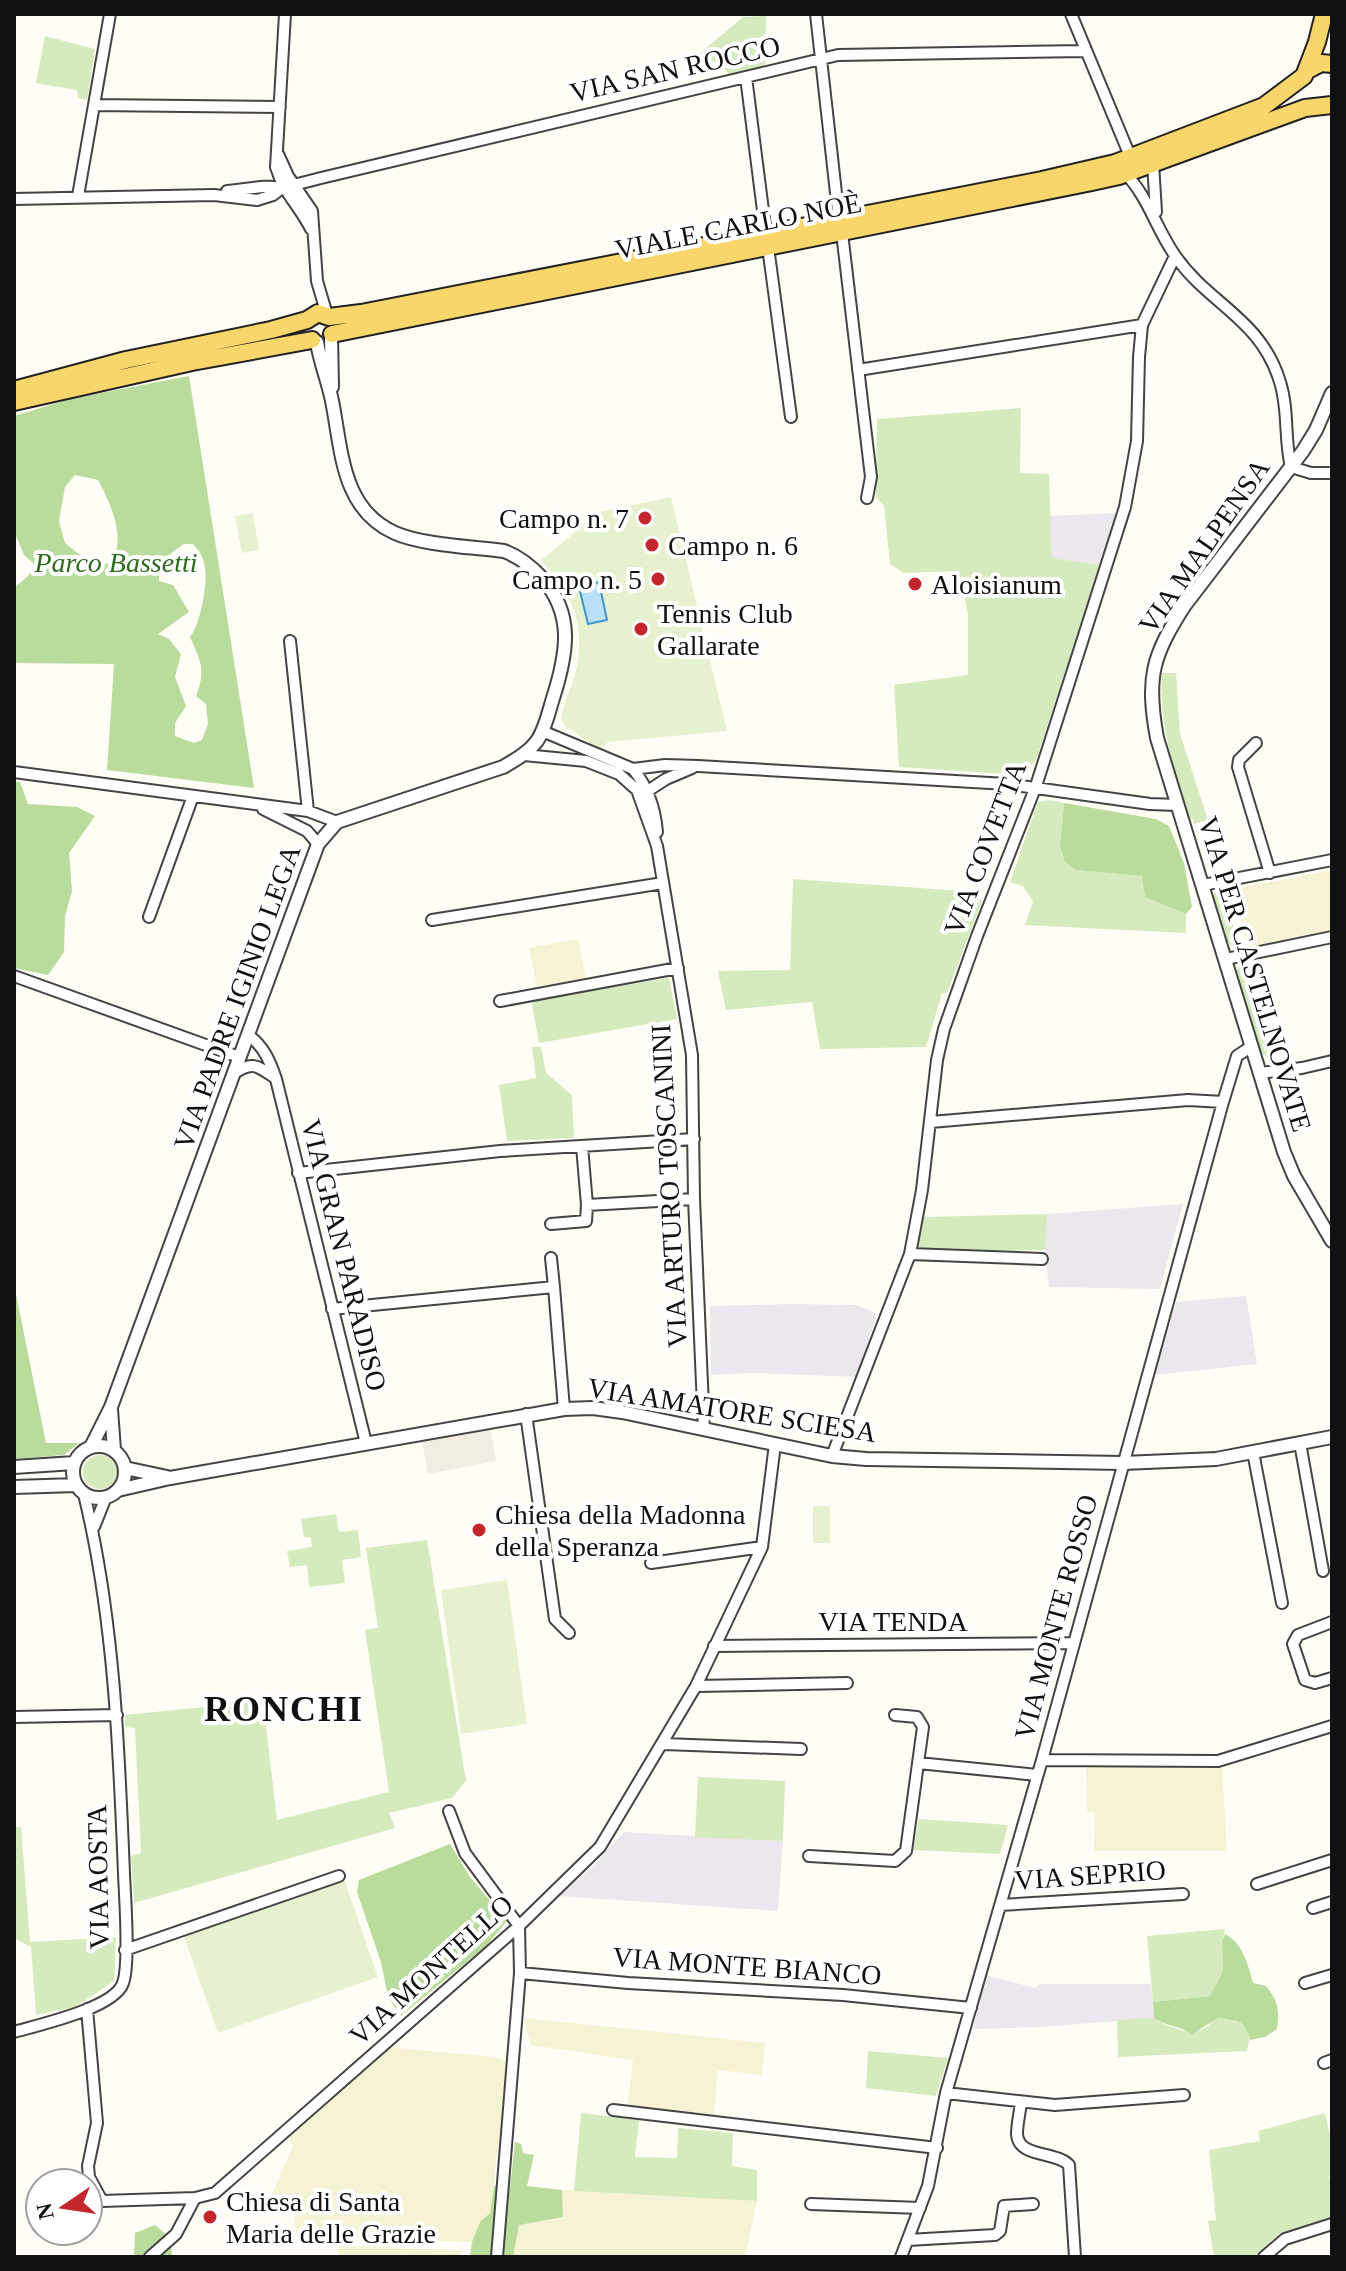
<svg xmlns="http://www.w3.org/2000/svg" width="1346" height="2271" viewBox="0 0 1346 2271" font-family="Georgia,serif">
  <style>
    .industrial { fill: #eee6ef }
    .farmland { fill: #f6f3d4 }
    .green { fill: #d5ebbd }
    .forest { fill: #b9dc9c; fill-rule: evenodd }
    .pitch { fill: #e6f2cf }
    .plaza { fill: #f1ede2 }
    .water { fill: #b9e0f7; stroke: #3f96cf; stroke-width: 2 }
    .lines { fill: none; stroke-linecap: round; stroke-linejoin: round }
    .minor-casing { stroke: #444; stroke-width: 14 }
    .tertiary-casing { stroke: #444; stroke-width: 16 }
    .primary-casing { stroke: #222; stroke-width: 20 }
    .minor { stroke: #fff; stroke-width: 10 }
    .tertiary { stroke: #fff; stroke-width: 12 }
    .primary { stroke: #f9d66b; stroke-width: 16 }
    .poi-dot { fill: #c4262e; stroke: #fff; stroke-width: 3 }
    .labels { text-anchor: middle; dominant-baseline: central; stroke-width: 8; stroke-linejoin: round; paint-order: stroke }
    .street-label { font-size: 28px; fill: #111; stroke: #fff }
    .poi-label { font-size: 28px; fill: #111; stroke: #fff; text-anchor: start }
    .park-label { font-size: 28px; font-style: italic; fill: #2f6b1f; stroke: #fff }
    .district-label { font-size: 36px; font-weight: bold; letter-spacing: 2px; fill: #111; stroke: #fff }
  </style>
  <rect width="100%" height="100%" fill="#fffdf5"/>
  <!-- industrial -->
  <path class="industrial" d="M1116 513 1100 565 1052 558 1050 516Z
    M1183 1204 1160 1289 1049 1287 1045 1250 1047 1214Z
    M1246 1296 1257 1364 1155 1375 1176 1302Z
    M792 1304 857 1305 877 1314 858 1377 753 1373 711 1375 710 1306Z
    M624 1832 783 1841 778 1911 559 1896 592 1867Z
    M985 1975 1036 1988 1039 1984H1151L1154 2018 1042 2027 973 2029Z"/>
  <!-- farmland -->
  <path class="farmland" d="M1332 870V930L1249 949 1230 890Z
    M578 939 586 979 537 986 529 948Z
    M1086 1767H1222L1227 1851H1094L1095 1812H1087Z
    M524 2018 765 2043 762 2075 718 2070 714 2114 627 2108 633 2060 531 2045Z
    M386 2047 493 2057 509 2062 490 2213 480 2222 472 2242 297 2235 294 2225 296 2205 268 2203 293 2146 286 2136Z
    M562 2190 757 2201 745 2257H513L518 2225 563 2216Z
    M339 2245 462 2251 461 2257H338Z"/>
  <!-- green -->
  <path class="green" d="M766 16 765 67 730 75 719 62 692 60 743 17Z
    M45 36 95 49 87 100 78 98 77 90 36 83Z
    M1021 408 1020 473 1049 474 1052 558 1100 565 1036 760 1021 775 899 767 894 685 968 675V614L958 571 904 573 890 564 884 506 876 497 877 419Z
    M1162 673H1176L1180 734 1208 820 1194 824 1192 818 1188 819C1175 771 1158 724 1162 673Z
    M1048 800 1064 803 1060 847 1065 862 1075 870 1143 876 1145 897 1186 914V933L1025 925 1033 901 1023 886 1010 882 1038 802Z
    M793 879 976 892 982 901 947 993H942L926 1047 820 1049 812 1002 726 1010 718 971 790 970Z
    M1223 889 1241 950C1221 947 1218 915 1212 897L1215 892Z
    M1245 961 1276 1063 1260 1052 1236 973 1238 966Z
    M669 978 677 1019 539 1043 532 1004 537 1000Z
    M532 1047H541L546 1073 572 1095 574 1138 507 1141 499 1085 536 1078Z
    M1047 1214 1045 1250 919 1252 917 1248 923 1217Z
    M83 1472a17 17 0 1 1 34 0a17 17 0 1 1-34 0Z
    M336 1514 339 1532 358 1530 361 1557 342 1560 345 1583 309 1587 307 1565 290 1567 287 1551 312 1547 311 1538 304 1537 301 1519Z
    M427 1540 466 1781 452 1798 389 1813 395 1828 134 1903 131 1856 141 1853 135 1728 125 1727V1715L263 1701 277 1820 389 1792 365 1630 378 1628 366 1548Z
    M698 1777 785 1781 783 1841 695 1837Z
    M919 1819 1008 1825 1000 1854 913 1850Z
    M14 1827H21L30 1942 116 1937 114 1981 75 2007 36 2015 31 1947 14 1938Z
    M1225 1929 1222 1941 1223 1971 1210 1996 1153 2002 1147 1936Z
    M1154 2018C1166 2026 1186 2035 1201 2030 1207 2028 1212 2021 1218 2018 1242 2023 1254 2023 1247 2051L1118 2057 1117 2020Z
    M868 2051 948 2058 936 2096 866 2088Z
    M581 2113 639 2120 635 2157 677 2158 678 2128 733 2133 732 2166 757 2170V2201L574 2191Z
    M1325 2113 1332 2144V2175L1329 2176 1332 2190V2217L1280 2233 1254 2257H1214L1208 2221 1216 2220 1209 2150 1260 2141 1258 2131Z"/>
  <!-- forest -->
  <path class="forest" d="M189 376 254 788 107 770 114 664 14 663V588L28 576 35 565 24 555 14 531V416L70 399ZM75 475 98 480C110 502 128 541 110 564L89 562 65 543 59 521 65 487ZM184 544H193C199 551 204 558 205 568 208 583 200 626 190 637 201 663 206 669 196 696L206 704 208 724 202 740 194 743 175 736V723L186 706 175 677 181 654 169 639 158 634 189 612 173 585 159 581C160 561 168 555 184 544Z
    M14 782H20L28 804 77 807 95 816 69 853 72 891 65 916 64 952 48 975 14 968Z
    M1064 803 1156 819 1169 826 1184 863 1192 907 1186 914 1145 897 1142 876 1075 870 1065 862 1060 847Z
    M14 1284 46 1443H79L64 1455 14 1459Z
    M450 1844 470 1877 507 1921 487 1945 401 2016 388 1997 381 1962 357 1892 359 1880Z
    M1225 1934C1243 1943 1248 1965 1253 1983L1266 1986C1278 2001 1280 2011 1277 2029L1265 2037 1250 2040C1245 2019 1238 2022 1218 2018L1192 2034C1180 2026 1166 2026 1154 2018L1153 2002 1210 1996 1223 1971 1222 1941Z
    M515 2142 521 2144 523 2153 534 2155 527 2186 562 2190 563 2217 519 2225 513 2257H470L472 2242 480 2222 490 2213 494 2186 510 2188Z
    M155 2225 170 2238 172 2254 170 2257H134L135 2233Z"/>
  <!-- pitch -->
  <path class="pitch" d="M671 497 727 731 608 742 600 750 566 727 561 719C563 702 573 687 576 670 586 624 572 594 541 560L600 512Z
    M253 513 259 550 242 553 235 516Z
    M813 1506H830V1543H813Z
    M507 1580 527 1724 461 1734 441 1590Z
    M344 1879 378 1977 218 2033 183 1934Z"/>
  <!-- plaza -->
  <path class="plaza" d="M490 1428 496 1461 428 1474 422 1441Z"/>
  <!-- water -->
  <path class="water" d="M599 582 607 620 588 624 579 587Z"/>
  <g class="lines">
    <!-- minor casing -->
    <g class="minor-casing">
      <path id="minor" d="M285 14 276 167C284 194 299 205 311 229
        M816 14 839 220
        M1071 14 1130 156
        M746 77 766 234
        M94 105 280 107
        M278 154 288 176 312 211 317 281 327 315
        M1153 163 1156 212
        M1125 173C1149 198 1156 229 1176 257 1210 305 1261 319 1280 382 1289 410 1284 439 1291 467L1311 473H1332
        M227 191C244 190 267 184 282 188
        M78 196 110 14
        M14 199 214 195 257 200 273 195 282 188 321 178 838 55 1085 51
        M842 233 871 477 867 498
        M768 247 791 417
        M858 370 1142 325
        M290 641 308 811
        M542 731 633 769C648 787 655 809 657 832
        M1256 743 1239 760 1238 767 1270 873
        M524 755 586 761 619 774 637 790 657 846 692 1055 694 1199 704 1430
        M633 769 665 765 698 766 1007 784 1150 804 1177 805
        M14 772 308 811 337 822
        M643 794 666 779 692 768
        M263 809 307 831 318 844
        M1203 885 1332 860
        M149 917 193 796
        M432 920 663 883
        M1226 959 1332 937
        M14 976 239 1057
        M500 1001 678 968
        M248 1035C263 1045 270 1061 276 1079L366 1443
        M1260 1073 1302 1068 1332 1061
        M233 1074C252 1061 256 1065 274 1077
        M931 1122 1188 1100 1223 1102
        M582 1146 587 1205 694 1199
        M298 1173 500 1151 694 1139
        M551 1224 586 1221 587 1205
        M910 1254 1042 1259
        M551 1258 554 1287
        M332 1309 554 1287 564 1409
        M526 1414 555 1619 569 1633
        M1300 1443 1323 1571
        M1253 1452 1282 1603
        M832 1456 910 1254 922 1190 937 1060 944 1029 977 936 1036 786 1125 507 1137 441 1139 357 1142 325 1175 256
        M94 1527 106 1497
        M651 1563 762 1547
        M1332 1622 1298 1635 1293 1644 1305 1680 1315 1683 1332 1678
        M714 1646 1072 1643
        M696 1686 847 1683
        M14 1717 117 1715
        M664 1744 801 1749
        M1042 1760 1218 1761 1332 1726
        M918 1763 1037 1775
        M449 1811 465 1853 519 1926 520 1973 497 2257
        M809 1856 895 1861 906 1851 923 1727 917 1717 895 1715
        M1257 1884 1332 1860
        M1000 1905 1183 1894
        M1313 1908 1332 1902
        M125 1950 339 1876
        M520 1973 628 1983 843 1995 971 2008
        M1305 1983 1332 1975
        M87 2009 97 2123 88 2166 89 2177 102 2201 195 2198 215 2193 519 1926 600 1847 696 1686 762 1547 775 1444
        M14 2032C38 2025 115 2008 123 1983 130 1963 125 1898 124 1874 119 1747 114 1617 84 1494
        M1324 2063 1332 2060
        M946 2093 1055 2105 1184 2095
        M1021 2102C1020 2112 1017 2124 1017 2134 1018 2158 1056 2151 1069 2165L1075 2257
        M613 2110 937 2148
        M811 2204 920 2208
        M908 2240 995 2235 1000 2231 1004 2206 1033 2204
        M150 2257 176 2234 195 2198
        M901 2257 928 2186 946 2093 1042 1760 1223 1102 1237 1056 1252 1046
        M1264 2257 1285 2239 1332 2224"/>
    </g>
    <!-- tertiary casing -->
    <g class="tertiary-casing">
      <path id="tertiary" d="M331 336 332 387
        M1332 393 1316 430 1303 451 1185 605C1152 656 1146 678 1157 738L1284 1152 1294 1176 1332 1241
        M111 1409 114 1450
        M73 1472a26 26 0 1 1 52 0a26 26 0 1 1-52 0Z
        M91 1447 111 1407 318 844 337 822 503 767C515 760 528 753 537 741 546 728 549 710 554 695 567 653 574 615 543 579 531 566 520 557 504 551 473 547 422 545 395 533 341 509 342 450 332 401 328 381 320 362 317 342
        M14 1467 74 1463
        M125 1468 167 1477
        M14 1487 76 1485
        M118 1490 170 1478 564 1409 593 1408 622 1412 832 1456 866 1459 1123 1463 1216 1459 1332 1437"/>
    </g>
    <!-- primary casing -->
    <g class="primary-casing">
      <path id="primary" d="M1308 70 1321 63 1332 64
        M332 334 1092 182 1119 176 1305 108 1332 105
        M14 390 126 360 271 330 307 320 318 313 329 317 361 313 1042 180 1115 163 1264 106 1304 76 1317 42 1324 14
        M14 402 192 362 312 340"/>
    </g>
    <!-- minor -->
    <use href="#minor" class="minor"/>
    <!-- tertiary -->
    <use href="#tertiary" class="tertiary"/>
    <!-- primary -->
    <use href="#primary" class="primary"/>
  </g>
  <!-- markers -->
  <g class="poi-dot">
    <circle cx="645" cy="518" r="8"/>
    <circle cx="652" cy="545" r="8"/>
    <circle cx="658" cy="579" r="8"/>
    <circle cx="915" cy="584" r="8"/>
    <circle cx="641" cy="629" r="8"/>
    <circle cx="479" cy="1530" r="8"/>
    <circle cx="210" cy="2217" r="8"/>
  </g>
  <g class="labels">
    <!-- street labels -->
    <g class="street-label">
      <text transform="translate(675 69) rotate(-13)">VIA SAN ROCCO</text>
      <text transform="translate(738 226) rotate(-11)">VIALE CARLO NOÈ</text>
      <text transform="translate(1204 546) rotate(-55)">VIA MALPENSA</text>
      <text transform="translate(985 848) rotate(-69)">VIA COVETTA</text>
      <text transform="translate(1255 974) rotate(73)">VIA PER CASTELNOVATE</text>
      <text transform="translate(237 997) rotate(-70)">VIA PADRE IGINIO LEGA</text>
      <text transform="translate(669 1186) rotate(-93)">VIA ARTURO TOSCANINI</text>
      <text transform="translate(344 1255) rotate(76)">VIA GRAN PARADISO</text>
      <text transform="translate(732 1410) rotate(9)">VIA AMATORE SCIESA</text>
      <text transform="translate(1056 1617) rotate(-75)">VIA MONTE ROSSO</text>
      <text x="893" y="1621">VIA TENDA</text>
      <text transform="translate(1090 1875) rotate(-4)">VIA SEPRIO</text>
      <text transform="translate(98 1877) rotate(-91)">VIA AOSTA</text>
      <text transform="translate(747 1966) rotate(4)">VIA MONTE BIANCO</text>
      <text transform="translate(431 1970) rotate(-42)">VIA MONTELLO</text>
    </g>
    <!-- poi labels -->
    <g class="poi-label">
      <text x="629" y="518" text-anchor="end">Campo n. 7</text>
      <text x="668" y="545">Campo n. 6</text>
      <text x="642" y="579" text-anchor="end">Campo n. 5</text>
      <text x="931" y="584">Aloisianum</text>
      <text x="657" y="613">Tennis Club<tspan x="657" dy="32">Gallarate</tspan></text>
      <text x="495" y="1514">Chiesa della Madonna<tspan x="495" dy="32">della Speranza</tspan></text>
      <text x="226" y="2201">Chiesa di Santa<tspan x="226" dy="32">Maria delle Grazie</tspan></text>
    </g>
    <!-- park labels -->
    <g class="park-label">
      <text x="116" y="562">Parco Bassetti</text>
    </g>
    <!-- district labels -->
    <g class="district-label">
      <text x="284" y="1709">RONCHI</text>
    </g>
  </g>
  <!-- border -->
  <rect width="1346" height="2271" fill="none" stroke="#111111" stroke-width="32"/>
  <!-- north arrow -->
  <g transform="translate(64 2207) rotate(257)"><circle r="38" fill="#ffffff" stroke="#a0a0a0" stroke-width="2"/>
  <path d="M0-6L14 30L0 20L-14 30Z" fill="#c4262e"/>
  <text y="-12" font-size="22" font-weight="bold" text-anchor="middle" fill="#111111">N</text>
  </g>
</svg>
